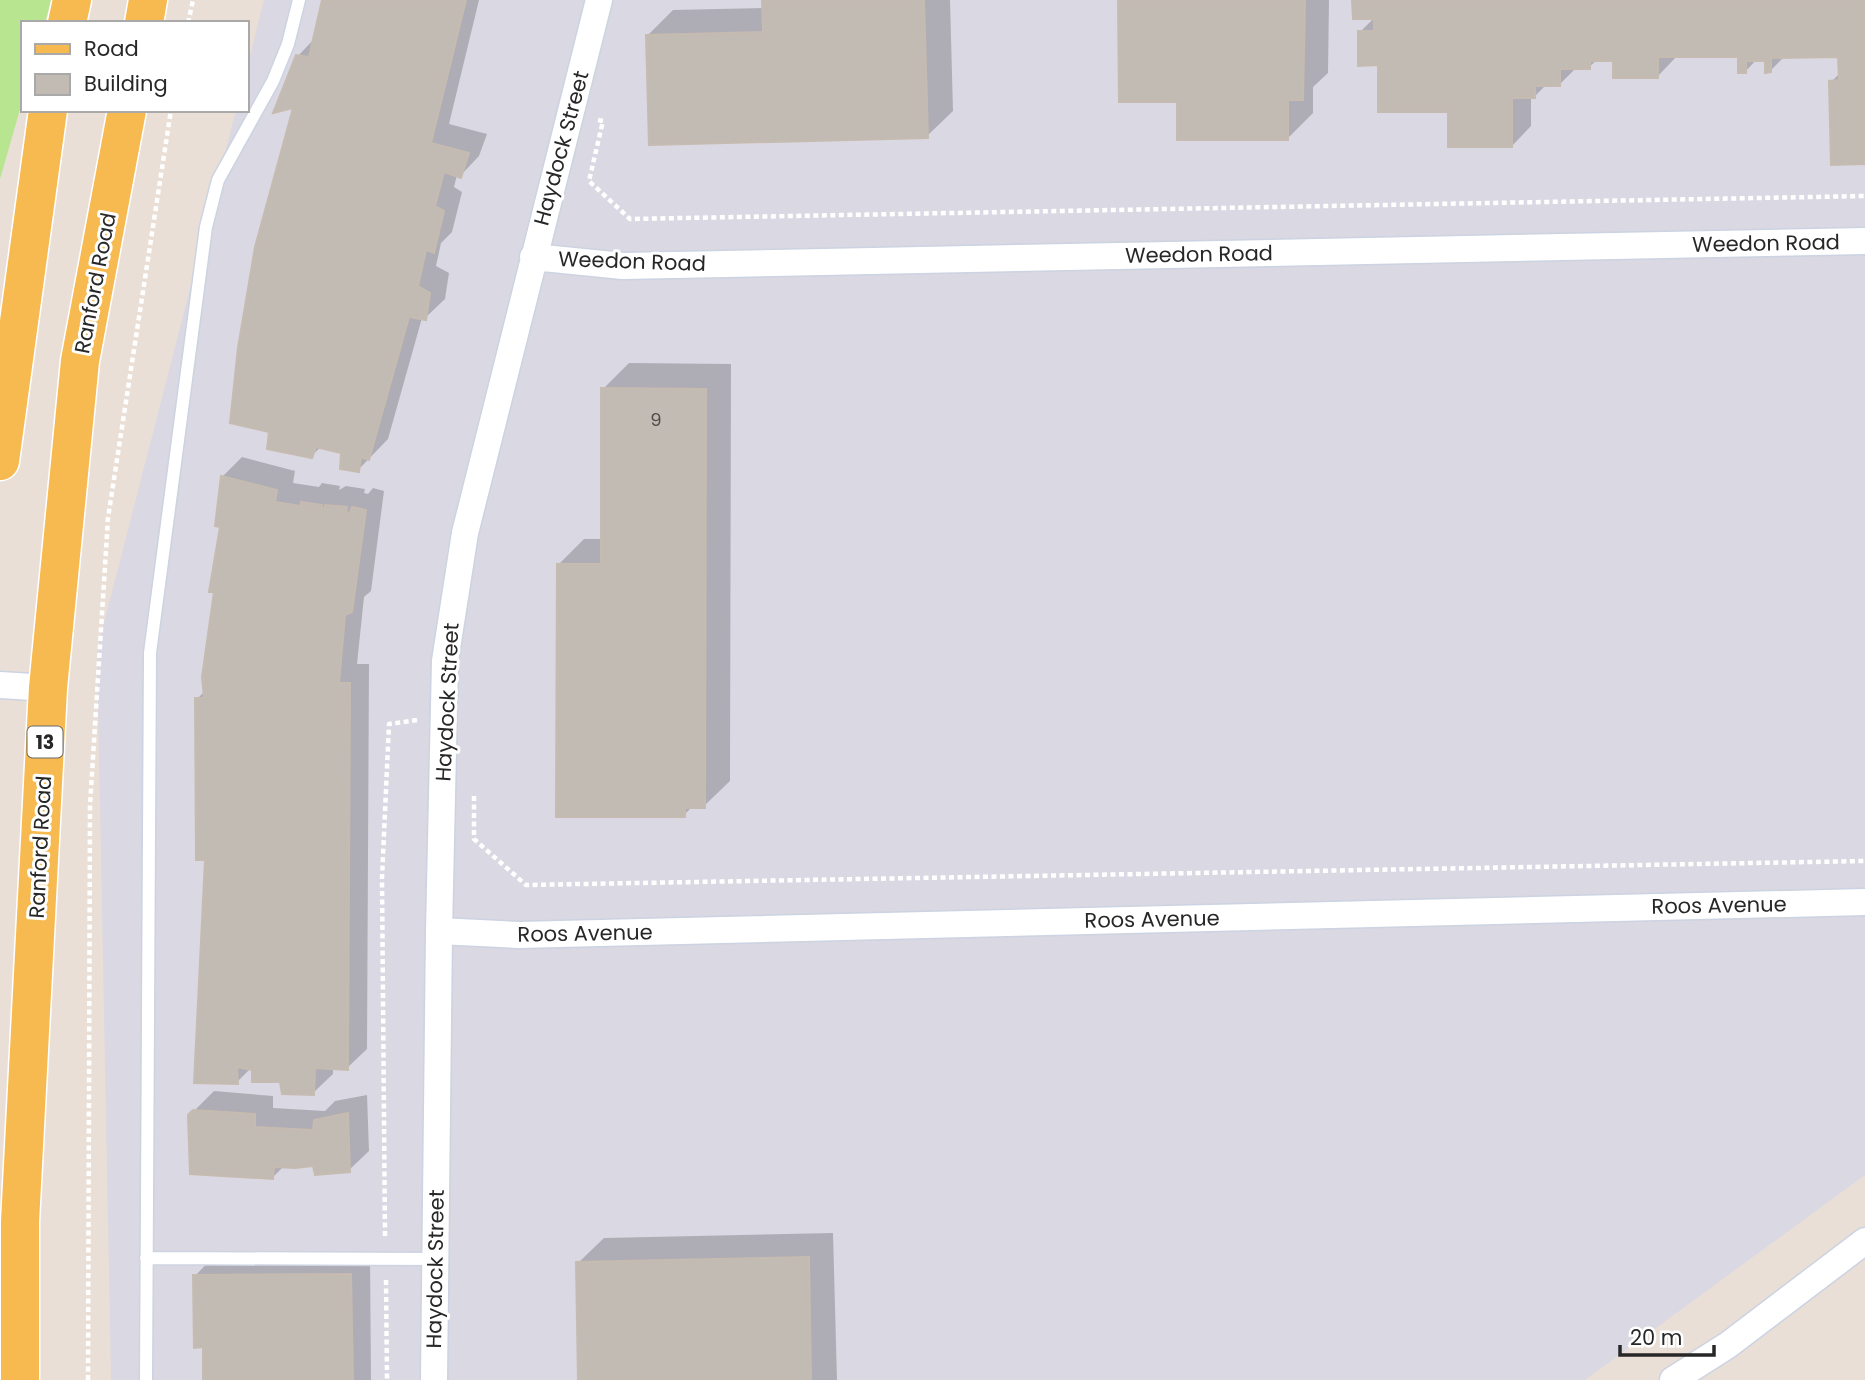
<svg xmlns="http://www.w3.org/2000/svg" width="1865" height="1380" viewBox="0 0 1865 1380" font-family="Poppins,sans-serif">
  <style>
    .industrial { fill: #dad8e2 }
    .green { fill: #b8e590 }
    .shadow { fill: #0003 }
    .building { fill: #c2bbb3; stroke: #c5bbb1; stroke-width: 2 }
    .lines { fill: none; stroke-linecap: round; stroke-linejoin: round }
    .service-casing { stroke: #ccd3e1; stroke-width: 15 }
    .minor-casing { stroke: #ccd3e1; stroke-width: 29 }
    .primary-casing { stroke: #fff; stroke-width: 41 }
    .path { stroke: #fff; stroke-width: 4.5; stroke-dasharray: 5 3.5; stroke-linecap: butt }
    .service { stroke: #fff; stroke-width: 12 }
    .minor { stroke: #fff; stroke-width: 26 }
    .primary { stroke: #f6ba50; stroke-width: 38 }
    .labels { text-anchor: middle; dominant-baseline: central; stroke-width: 6; stroke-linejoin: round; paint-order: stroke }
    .number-label { font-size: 18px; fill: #4e4c4a }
    .shield { fill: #fff; stroke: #686868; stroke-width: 2 }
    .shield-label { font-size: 19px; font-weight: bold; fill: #272727 }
    .street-label { font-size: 21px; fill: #272727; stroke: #fff }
  </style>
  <rect width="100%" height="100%" fill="#eadfd7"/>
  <!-- industrial -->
  <path class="industrial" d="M264 0H1865V1175L1585 1380H111L97 650 236 110H247V68Z"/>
  <!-- green -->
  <path class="green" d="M0 0H51L45 23H23V99L0 179Z"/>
  <!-- shadow -->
  <path class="shadow" d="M324 0H479L449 124 487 134 479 156 460 176 457 175 454 187 462 192 452 232 441 243 436 266 449 273 445 299 425 318H422L388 439 358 470 343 452 321 447 311 456 296 106 298 56 315 38Z
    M764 0H950L953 111 927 136 647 36 673 10 764 8Z
    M1120 0H1329L1328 73 1313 87V113L1288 138 1179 101Z
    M1354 0H1865V162L1831 82 1841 72 1840 55 1785 56 1770 71 1767 59H1757L1745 72 1739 55 1677 56 1658 76 1614 59 1597 60 1589 67H1577L1560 84H1547L1535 96H1531V126L1512 146 1450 110 1380 64 1360 32 1374 18Z
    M629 363 731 364 730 781 704 806H693L684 815 558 565 584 539H603V389Z
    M242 457 295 471 293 483 319 487 322 483 340 486 339 490 346 486 365 489 364 493 368 494 373 488 384 491 371 591 364 597 357 664H369L367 1049 347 1068 333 1067V1074L313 1093 254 1068H251L237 1082 206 858 197 699 205 691 222 526 223 476Z
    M214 1091 273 1096V1108L325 1111 335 1101 367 1095 369 1151 349 1170 314 1164 284 1166 273 1177 190 1115Z
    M833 1233 837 1380H580L578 1263 604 1238Z
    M370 1255 371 1380H205L204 1346 195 1276 214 1256Z"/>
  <!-- building -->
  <path class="building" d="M322 0H466L431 143 469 153 461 178 444 172 435 206 444 211 434 253 426 250 418 286 430 293 426 320 409 317 369 460 361 457 359 472 340 469 341 453 316 447 312 458 267 449 269 432 230 423 238 348 255 247 293 108 273 113 296 55 309 57Z
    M762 0H924L928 138 649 145 646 35 763 32Z
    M1118 0H1305L1303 100H1288V140H1177V102H1119Z
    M1352 0H1865V164L1831 165 1829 81 1839 80 1838 57 1771 58V72L1765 73V61H1746V73H1738V57H1658V78H1613V61H1590V69H1560V86H1535V98H1512V147H1448V112H1378V65L1358 66V31H1374V19H1353Z
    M601 388 706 389 705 808H685V817H556L557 564H601Z
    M221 476 277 490 275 502 301 506V502L322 505 321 508H325V505L347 507 346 512 350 513 352 507 366 510 352 612 345 615 339 683H350L348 1070 315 1068 314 1095 282 1094 280 1082H252V1070L237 1067 238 1084 194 1083 205 860H196L195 698H204L202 677 214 592H209L220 527 215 526Z
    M193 1110 255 1114V1127L313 1130 314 1120 348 1113 350 1172 315 1175 313 1166 295 1168 274 1167 273 1179 190 1174 188 1115Z
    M809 1257 811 1380H578L576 1262Z
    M351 1274 353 1380H203V1347L194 1348 193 1275Z"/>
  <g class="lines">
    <!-- service casing -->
    <g class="service-casing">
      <path id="service" d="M146 1258 436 1259
        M146 1380 150 653 206 227 218 180 273 81 288 44 299 0"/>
    </g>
    <!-- minor casing -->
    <g class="minor-casing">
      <path id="minor" d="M533 257 623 266 1865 241
        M0 685 48 688
        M439 931 519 935 1865 902
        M434 1380 439 931 445 661 465 533 599 0
        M1673 1380 1728 1345 1865 1241"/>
    </g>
    <!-- primary casing -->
    <g class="primary-casing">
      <path id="primary" d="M67 23 72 0
        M144 23 148 0
        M0 461 48 110
        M20 1380V1222L48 688 80 361 127 110"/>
    </g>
    <!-- path -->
    <path class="path" d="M188 23 193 0
      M598 120 603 121 589 181 630 219 1865 196
      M474 796V839L526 885 1865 861
      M385 1236 382 878 389 724 417 720
      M386 1280 387 1380
      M88 1380 90 805 108 518 171 110"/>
    <!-- service -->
    <use href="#service" class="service"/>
    <!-- minor -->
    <use href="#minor" class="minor"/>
    <!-- primary -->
    <use href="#primary" class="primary"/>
  </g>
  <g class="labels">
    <!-- number labels -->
    <g class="number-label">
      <text x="656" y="419">9</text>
    </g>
    <!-- shield labels -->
    <rect class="shield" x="27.5" y="726.5" width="35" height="31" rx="5"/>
    <g class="shield-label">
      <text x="45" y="742">13</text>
    </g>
    <!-- street labels -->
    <g class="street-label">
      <text transform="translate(561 148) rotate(-75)">Haydock Street</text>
      <text transform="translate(1766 243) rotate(-1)">Weedon Road</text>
      <text transform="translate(1199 254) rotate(-1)">Weedon Road</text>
      <text transform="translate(632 261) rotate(2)">Weedon Road</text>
      <text transform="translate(95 283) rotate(-79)">Ranford Road</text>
      <text transform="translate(447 702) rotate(-87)">Haydock Street</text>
      <text transform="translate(40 847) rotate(-87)">Ranford Road</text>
      <text transform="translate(1719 905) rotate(-1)">Roos Avenue</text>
      <text transform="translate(1152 919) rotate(-1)">Roos Avenue</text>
      <text transform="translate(585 933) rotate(-1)">Roos Avenue</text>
      <text transform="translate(435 1269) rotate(-89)">Haydock Street</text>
    </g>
  </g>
  <!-- legend -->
  <rect x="21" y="21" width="228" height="91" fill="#ffffff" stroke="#a9a9a9" stroke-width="2"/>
  <rect x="35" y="44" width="35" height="10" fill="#f6ba50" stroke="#a9a9a9" stroke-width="2"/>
  <text x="84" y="56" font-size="21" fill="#272727">Road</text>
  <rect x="35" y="74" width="35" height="21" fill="#c2bbb3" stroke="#a9a9a9" stroke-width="2"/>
  <text x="84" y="91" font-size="21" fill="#272727">Building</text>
  <!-- scale -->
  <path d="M1620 1345v10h94v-10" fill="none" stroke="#272727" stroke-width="3.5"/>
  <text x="1630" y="1345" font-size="21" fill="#272727" stroke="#ffffff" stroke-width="5" paint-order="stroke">20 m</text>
</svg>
